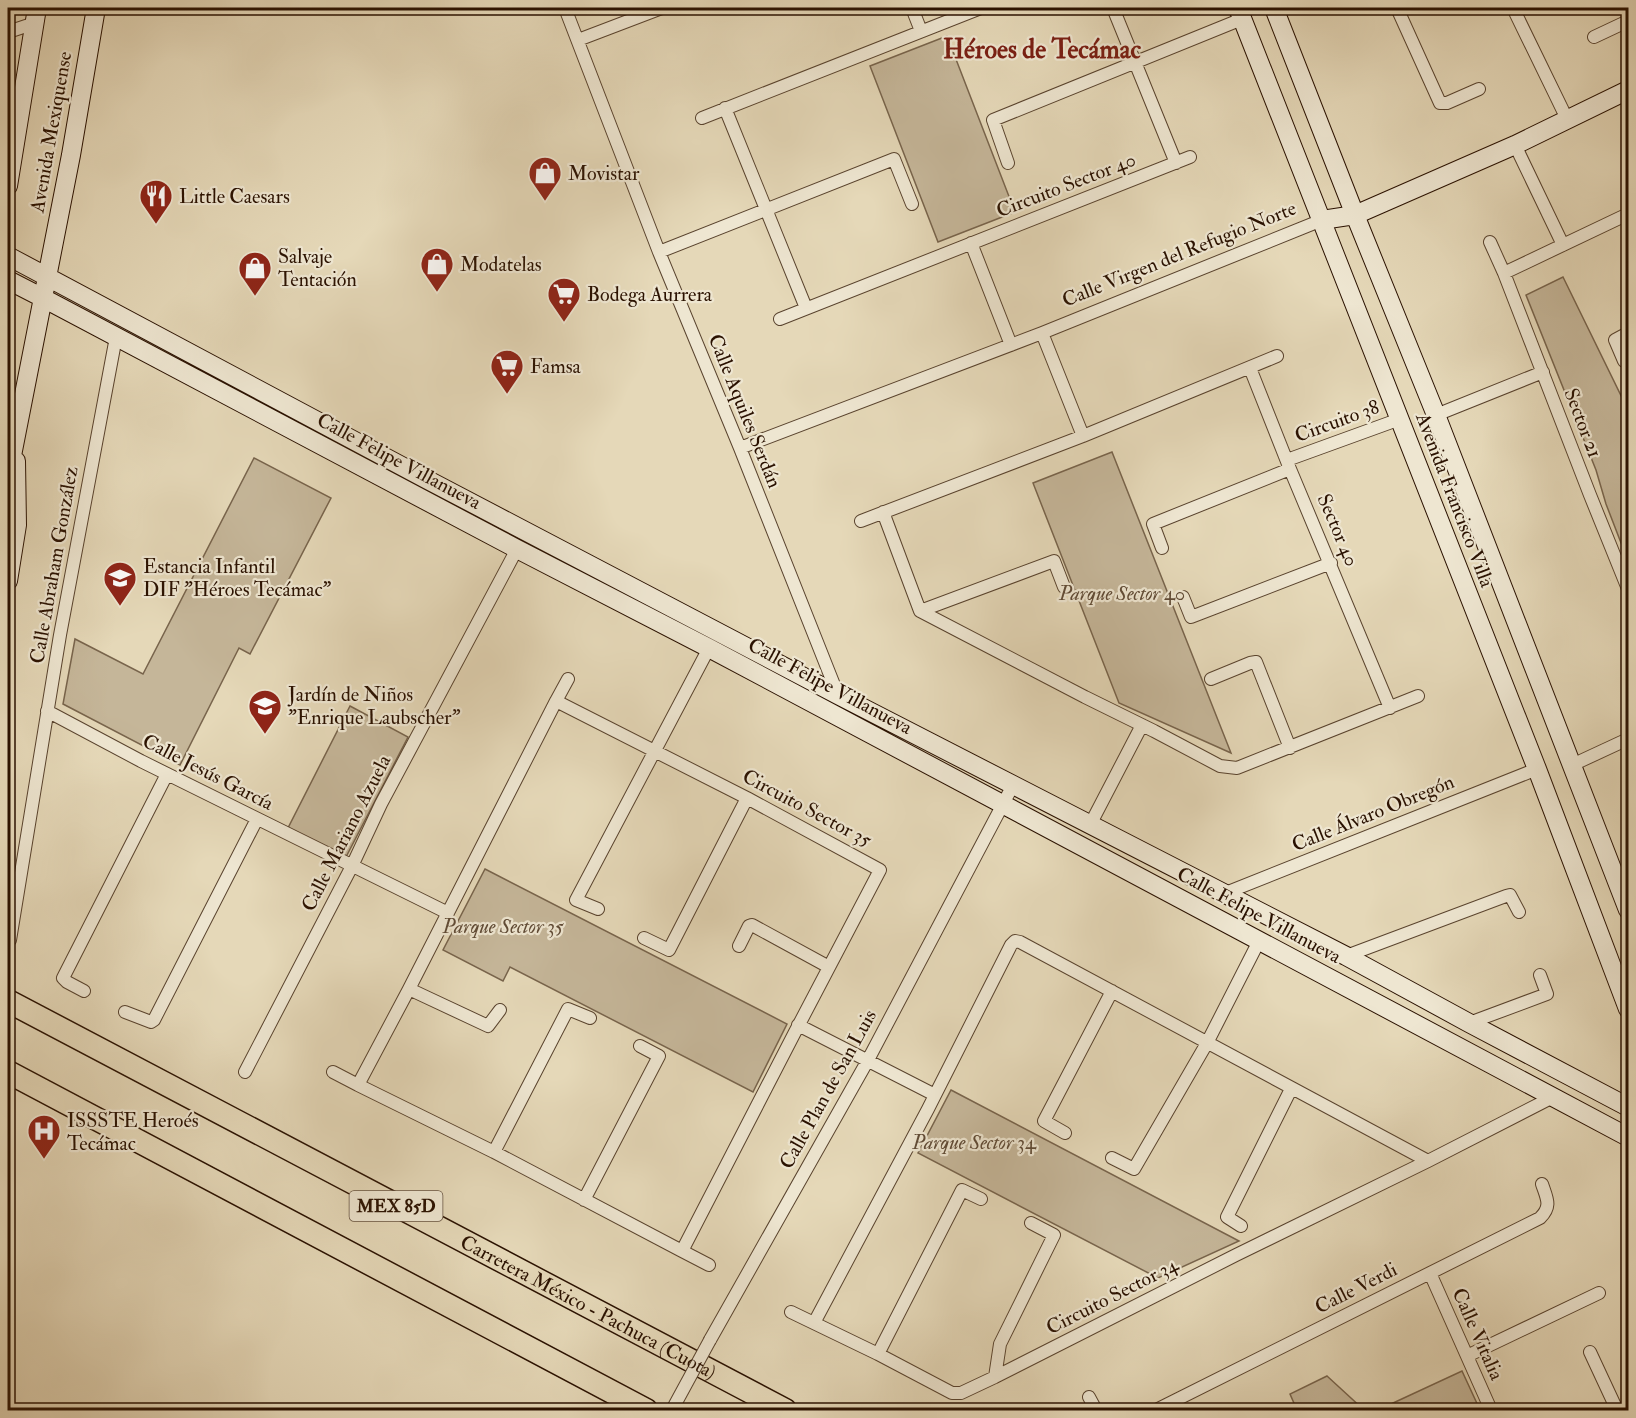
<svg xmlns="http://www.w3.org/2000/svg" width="1636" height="1418" viewBox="0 0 1636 1418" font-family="'IM FELL Double Pica',serif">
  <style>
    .green { fill: #c5b699; stroke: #78644c; stroke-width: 1.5 }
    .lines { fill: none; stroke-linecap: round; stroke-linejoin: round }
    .street-casing { stroke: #59432e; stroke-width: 14 }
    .secondary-casing { stroke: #2a1100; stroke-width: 20 }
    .highway-casing { stroke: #2a1100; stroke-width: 25 }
    .street { stroke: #eee6d1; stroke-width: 12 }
    .secondary { stroke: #eee6d1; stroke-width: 18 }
    .highway { stroke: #e5d8b8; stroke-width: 22 }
    .street-bridge-casing { stroke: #59432e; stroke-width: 14; stroke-linecap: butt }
    .street-bridge { stroke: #eee6d1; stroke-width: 12 }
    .labels { text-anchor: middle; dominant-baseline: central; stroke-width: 4.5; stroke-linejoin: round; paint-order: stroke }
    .shield { fill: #eee6d1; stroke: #65513f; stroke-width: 1.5 }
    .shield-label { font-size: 18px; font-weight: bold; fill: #2a1100 }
    .street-label { font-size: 20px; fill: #2a1100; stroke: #eee6d1 }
    .poi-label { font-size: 20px; fill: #2a1100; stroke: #eee6d1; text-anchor: start }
    .park-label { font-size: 20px; font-style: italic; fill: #604b36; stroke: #eee6d1 }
    .district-label { font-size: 26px; font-weight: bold; fill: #7a1f14; stroke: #eee6d1 }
  </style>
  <rect width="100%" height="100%" fill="#e5d8b8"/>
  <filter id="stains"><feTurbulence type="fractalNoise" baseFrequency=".00333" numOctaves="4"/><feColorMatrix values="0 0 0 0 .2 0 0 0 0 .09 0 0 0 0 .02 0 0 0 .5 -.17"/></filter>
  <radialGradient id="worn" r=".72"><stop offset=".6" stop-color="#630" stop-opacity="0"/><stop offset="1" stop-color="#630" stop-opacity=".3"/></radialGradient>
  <!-- green -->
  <path class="green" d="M947 36 1015 212 938 242 870 66Z
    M1563 277 1628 410V561L1606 504 1596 470 1526 295Z
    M1112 452 1231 753 1119 703 1033 483Z
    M254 458 331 498 250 654 239 648 180 765 63 704 75 639 143 674Z
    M350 706 408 737 346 857 288 828Z
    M485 869 787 1024 753 1092 510 967 503 981 443 950Z
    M951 1090 1239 1241 1158 1278 918 1153Z
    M1462 1371 1480 1410H1378Z
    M1327 1376 1364 1410H1297L1290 1394Z"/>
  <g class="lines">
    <!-- street casing -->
    <g class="street-casing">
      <path id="street" d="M565 8 659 252 740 448 838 695
        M912 8 921 31
        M1113 8 1176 163
        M1397 8 1440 103H1447L1479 89
        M1513 8 1568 121
        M1627 8 1628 10
        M8 32 35 23
        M1594 37 1628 21
        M578 40 662 8
        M725 108 806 308
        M702 118 981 8
        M1515 145 1563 245
        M1008 163 993 120 1242 19
        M1490 242 1504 273 1590 495 1628 589
        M971 243 1011 345
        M659 252 894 159 912 204
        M1504 273 1628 214
        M780 319 1190 157
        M1042 333 1083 436
        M1624 361 1615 340 1628 333
        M1250 368 1290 469 1390 708
        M1436 415 1543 372
        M740 448 1042 333 1322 220
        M1287 460 1400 419
        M883 512 920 611 1085 697 1154 731 1220 766 1237 768 1418 696
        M861 521 1083 436 1277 356
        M1162 548 1153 524 1290 469
        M1183 597 1191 617 1331 563
        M920 611 1054 561 1064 587
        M1211 679 1250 663 1256 662 1290 748
        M556 701 568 679
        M47 711 141 761 448 913
        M1572 765 1628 739
        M1090 825 1142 725
        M1223 894 1537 769
        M598 909 576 900 709 648
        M644 938 669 950 747 798
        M8 942 10 940 60 635 116 337
        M739 946 749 926 752 925 829 967
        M1346 956 1506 896 1510 895 1519 912
        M409 989 488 1026 500 1010
        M84 991 67 982 63 978 167 774
        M125 1012 151 1022 154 1020 257 819
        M1469 1023 1547 994 1540 975
        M798 1025 935 1095
        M245 1072 352 866 381 804 517 549
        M333 1072 358 1085
        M1065 1133 1044 1121 1112 991
        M494 1152 568 1009 590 1018
        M1112 1158 1134 1169 1207 1043 1259 941
        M584 1200 659 1056 640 1046
        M1241 1226 1227 1217 1291 1089
        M682 1251 794 1034 880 870 747 798 556 701 409 989 358 1085 494 1152 682 1251 709 1265
        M1430 1273 1491 1410
        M791 1312 878 1354 952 1393H961L995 1377 1236 1255 1428 1161 1553 1097
        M814 1323 928 1109 1011 945 1015 941 1020 942 1428 1161
        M710 1340 868 1060 1013 785
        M1590 1352 1617 1410
        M878 1354 962 1190 981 1199
        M1467 1356 1599 1293
        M995 1377 1000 1344 1054 1235 1031 1223
        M1089 1397 1096 1410
        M1156 1410 1540 1218C1552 1206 1547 1199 1542 1184"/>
    </g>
    <!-- secondary casing -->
    <g class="secondary-casing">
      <path id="secondary" d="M1238 8 1537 769 1628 1009
        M1274 8 1355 215 1436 415 1628 910
        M8 186 37 8
        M1322 220 1355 215 1515 145 1628 90
        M8 256 426 479 838 695 1346 956 1469 1023 1628 1107
        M8 280 43 298 517 549 709 648 1628 1137
        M8 476 71 155 96 8
        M8 581 17 525 16 461"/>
    </g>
    <!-- highway casing -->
    <g class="highway-casing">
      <g id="highway">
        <path id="s1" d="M8 1001 785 1410"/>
        <path d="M8 1072 646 1410"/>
      </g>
    </g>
    <!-- street -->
    <use href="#street" class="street"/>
    <!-- secondary -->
    <use href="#secondary" class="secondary"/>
    <!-- highway -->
    <use href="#highway" class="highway"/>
    <!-- street-bridge casing -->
    <g class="street-bridge-casing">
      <path id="street-bridge" d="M672 1410 710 1340"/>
    </g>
    <!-- street-bridge -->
    <use href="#street-bridge" class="street-bridge"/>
  </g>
  <!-- icons -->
  <defs>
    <g id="shop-pin" transform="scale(1.725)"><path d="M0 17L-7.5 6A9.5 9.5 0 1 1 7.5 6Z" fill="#8f2418" stroke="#eee6d1"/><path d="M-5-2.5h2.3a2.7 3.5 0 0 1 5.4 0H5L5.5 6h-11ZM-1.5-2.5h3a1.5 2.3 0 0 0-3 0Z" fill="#fff"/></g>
    <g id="restaurant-pin" transform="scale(1.725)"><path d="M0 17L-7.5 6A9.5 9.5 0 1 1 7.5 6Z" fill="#8f2418" stroke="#eee6d1"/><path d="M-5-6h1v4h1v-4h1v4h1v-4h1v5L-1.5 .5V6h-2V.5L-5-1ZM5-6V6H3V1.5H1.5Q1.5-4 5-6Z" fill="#fff"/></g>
    <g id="supermarket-pin" transform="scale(1.725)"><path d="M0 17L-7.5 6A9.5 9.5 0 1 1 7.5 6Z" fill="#8f2418" stroke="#eee6d1"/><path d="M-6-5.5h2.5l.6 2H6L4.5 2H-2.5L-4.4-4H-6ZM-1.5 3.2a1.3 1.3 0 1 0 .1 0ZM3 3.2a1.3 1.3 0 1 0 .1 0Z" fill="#fff"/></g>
    <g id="school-pin" transform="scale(1.725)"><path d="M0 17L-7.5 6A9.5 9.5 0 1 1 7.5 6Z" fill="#8f2418" stroke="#eee6d1"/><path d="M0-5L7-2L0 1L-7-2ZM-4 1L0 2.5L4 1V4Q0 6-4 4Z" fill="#fff"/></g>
    <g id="hospital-pin" transform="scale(1.725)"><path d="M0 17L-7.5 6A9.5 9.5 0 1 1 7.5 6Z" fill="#8f2418" stroke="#eee6d1"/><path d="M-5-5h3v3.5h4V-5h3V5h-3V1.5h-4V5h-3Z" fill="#fff"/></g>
  </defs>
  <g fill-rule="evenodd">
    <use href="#shop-pin" x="545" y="173"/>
    <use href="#restaurant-pin" x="156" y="196"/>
    <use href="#shop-pin" x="437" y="264"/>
    <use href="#shop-pin" x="255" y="268"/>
    <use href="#supermarket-pin" x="564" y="294"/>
    <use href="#supermarket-pin" x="507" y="366"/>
    <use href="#school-pin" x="120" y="578"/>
    <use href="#school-pin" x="265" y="706"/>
    <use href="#hospital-pin" x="44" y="1131"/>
  </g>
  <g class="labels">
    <!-- shield labels -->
    <rect class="shield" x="349.5" y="1191" width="93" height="30" rx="4.5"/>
    <g class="shield-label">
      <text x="396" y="1206">MEX 85D</text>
    </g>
    <!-- street labels -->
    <g class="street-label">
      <text transform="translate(51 132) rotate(-80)">Avenida Mexiquense</text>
      <text transform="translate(1066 185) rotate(-21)">Circuito Sector 40</text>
      <text transform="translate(1179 254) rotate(-22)">Calle Virgen del Refugio Norte</text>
      <text transform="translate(745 411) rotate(68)">Calle Aquiles Serdán</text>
      <text transform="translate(1337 421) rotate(-20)">Circuito 38</text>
      <text transform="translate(1583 423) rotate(69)">Sector 21</text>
      <text transform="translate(399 461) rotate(28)">Calle Felipe Villanueva</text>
      <text transform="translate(1455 500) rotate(69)">Avenida Francisco Villa</text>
      <text transform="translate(1338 530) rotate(67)">Sector 40</text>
      <text transform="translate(54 565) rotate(-80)">Calle Abraham González</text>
      <text transform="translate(830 686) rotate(28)">Calle Felipe Villanueva</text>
      <text transform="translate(208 772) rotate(27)">Calle Jesús García</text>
      <text transform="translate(807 808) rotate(28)">Circuito Sector 35</text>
      <text transform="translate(1373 813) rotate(-22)">Calle Álvaro Obregón</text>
      <text transform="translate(346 833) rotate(-63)">Calle Mariano Azuela</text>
      <text transform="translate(1259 915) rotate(28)">Calle Felipe Villanueva</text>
      <text transform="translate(828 1089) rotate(-61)">Calle Plan de San Luis</text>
      <text transform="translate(1356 1288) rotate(-27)">Calle Verdi</text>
      <text transform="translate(1112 1296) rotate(-27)">Circuito Sector 34</text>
      <text stroke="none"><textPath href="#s1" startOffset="656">Carretera México - Pachuca (Cuota)</textPath></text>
      <text transform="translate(1478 1334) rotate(66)">Calle Vitalia</text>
    </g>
    <!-- poi labels -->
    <g class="poi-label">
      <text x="568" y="173">Movistar</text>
      <text x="179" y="196">Little Caesars</text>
      <text x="278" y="256">Salvaje<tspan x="278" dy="23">Tentación</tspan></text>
      <text x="460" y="264">Modatelas</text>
      <text x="587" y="294">Bodega Aurrera</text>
      <text x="530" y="366">Famsa</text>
      <text x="143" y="566">Estancia Infantil<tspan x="143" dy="23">DIF "Héroes Tecámac"</tspan></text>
      <text x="288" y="694">Jardín de Niños<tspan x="288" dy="23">"Enrique Laubscher"</tspan></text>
      <text x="67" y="1120">ISSSTE Heroés<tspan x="67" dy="23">Tecámac</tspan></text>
    </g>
    <!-- park labels -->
    <g class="park-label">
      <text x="1122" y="593">Parque Sector 40</text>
      <text x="503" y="926">Parque Sector 35</text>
      <text x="974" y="1142">Parque Sector 34</text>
    </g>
    <!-- district labels -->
    <g class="district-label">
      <text x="1042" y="50">Héroes de Tecámac</text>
    </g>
  </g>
  <!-- margin -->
  <rect width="1636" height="1418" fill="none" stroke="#e5d8b8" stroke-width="30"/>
  <rect x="9" y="9" width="1618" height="1400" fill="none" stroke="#2a1100" stroke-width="3"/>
  <rect x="15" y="15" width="1606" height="1388" fill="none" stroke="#2a1100" stroke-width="1.5"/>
  <rect width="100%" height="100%" filter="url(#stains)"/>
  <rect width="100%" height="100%" fill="url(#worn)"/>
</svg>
